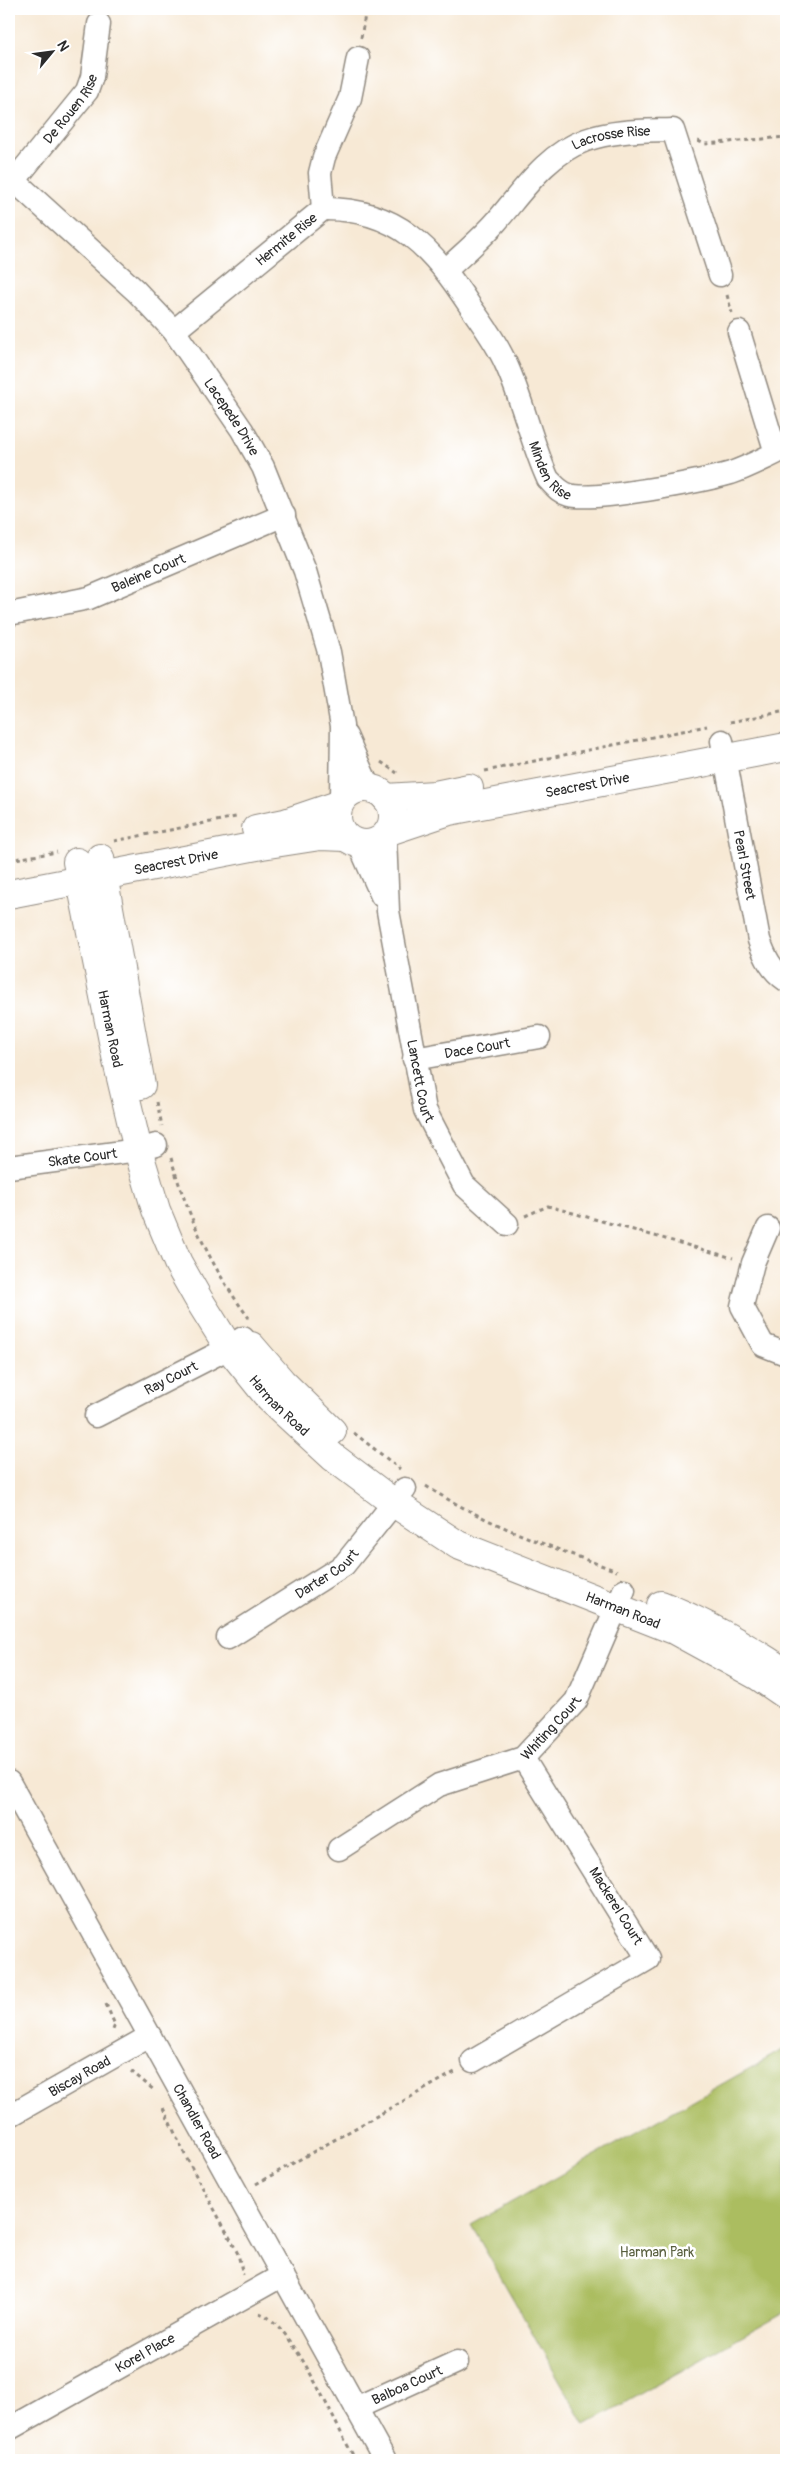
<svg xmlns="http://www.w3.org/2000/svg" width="795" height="2469" viewBox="0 0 795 2469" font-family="Pangolin,sans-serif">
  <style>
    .green { fill: #abbd60; stroke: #6b7446 }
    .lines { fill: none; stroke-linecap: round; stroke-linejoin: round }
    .street-casing { stroke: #918a80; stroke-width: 25 }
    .secondary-casing { stroke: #918a80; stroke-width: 30 }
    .path { stroke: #918a80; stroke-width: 3; stroke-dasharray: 4 4; stroke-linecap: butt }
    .street { stroke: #fff; stroke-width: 22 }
    .secondary { stroke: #fff; stroke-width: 28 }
    .labels { text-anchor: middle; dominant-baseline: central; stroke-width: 5; stroke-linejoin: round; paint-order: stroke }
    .street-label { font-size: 14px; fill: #2b2b2b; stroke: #fff }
    .park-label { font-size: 14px; fill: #585e3e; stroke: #fff }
  </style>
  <rect width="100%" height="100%" fill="#fff"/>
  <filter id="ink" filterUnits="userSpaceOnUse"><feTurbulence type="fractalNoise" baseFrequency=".02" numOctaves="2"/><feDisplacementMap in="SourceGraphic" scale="10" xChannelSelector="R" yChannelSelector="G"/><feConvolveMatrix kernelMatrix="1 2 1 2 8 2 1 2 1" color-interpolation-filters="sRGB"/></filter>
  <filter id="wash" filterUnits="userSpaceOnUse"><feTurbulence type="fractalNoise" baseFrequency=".0096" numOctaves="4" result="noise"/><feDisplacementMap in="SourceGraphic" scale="20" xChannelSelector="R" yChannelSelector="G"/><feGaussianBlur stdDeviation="1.12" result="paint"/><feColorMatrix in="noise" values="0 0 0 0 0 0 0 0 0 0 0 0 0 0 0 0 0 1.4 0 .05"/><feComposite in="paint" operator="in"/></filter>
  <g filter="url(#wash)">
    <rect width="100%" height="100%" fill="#f7e9d5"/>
    <!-- green -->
    <path class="green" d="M786 2048V2312L585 2425 471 2225Z"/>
  </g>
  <g filter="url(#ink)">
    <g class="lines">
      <!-- street casing -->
      <g class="street-casing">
        <g id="street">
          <path id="s1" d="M9 176 136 291 174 331 242 430 263 467 305 571 329 652 342 726 341 800"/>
          <path id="s2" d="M14 181 87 91 92 77 99 24"/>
          <path id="s3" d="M323 209C397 208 432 248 470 306 483 325 497 343 506 364 523 401 531 442 548 479 555 486 559 492 569 495 593 502 703 481 731 473 746 468 761 460 776 453L739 332"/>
          <path id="s4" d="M446 270C463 254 481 239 496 222 522 192 546 154 586 140 614 130 643 131 673 130L720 275"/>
          <path id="s5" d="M174 331 323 209 320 173 324 157 350 98 358 58"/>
          <path id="s6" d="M9 614 89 598 284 515"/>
          <path d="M346 736 369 788"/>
          <path id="s7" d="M722 741 759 940C765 957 771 970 786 980"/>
          <path id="s8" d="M385 836 388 911 425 1110 464 1185 507 1224"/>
          <path d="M359 844 382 896"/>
          <path id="s9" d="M414 1059 539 1037"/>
          <path id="s10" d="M9 1167 138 1150 156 1145"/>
          <path d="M768 1228 753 1263 742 1306 763 1345 786 1354"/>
          <path id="s11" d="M96 1416 229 1348 243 1338"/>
          <path id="s12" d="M228 1638 344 1565 405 1489"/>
          <path id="s13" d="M9 1782 385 2460"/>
          <path id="s14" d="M339 1849 439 1785 523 1758 576 1701 624 1590"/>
          <path d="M473 2061 648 1959 523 1758"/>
          <path id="s15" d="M9 2116 150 2036"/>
          <path id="s16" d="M356 2408 457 2362"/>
          <path id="s17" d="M9 2429 283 2275"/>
        </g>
      </g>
      <!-- secondary casing -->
      <g class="secondary-casing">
        <g id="secondary">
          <circle cx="365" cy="816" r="28"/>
          <path d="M386 798 435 795 469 788"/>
          <path d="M256 829 285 823 338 805"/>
          <path id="s18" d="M389 831 449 811 786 747"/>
          <path d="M100 858 141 1085"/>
          <path id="s19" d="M77 862 117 1061 138 1150 156 1210 178 1263 199 1300 229 1348 270 1399 333 1457 394 1503 458 1545 674 1630 758 1676 786 1695"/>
          <path id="s20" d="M9 894 262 845 320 836 345 837"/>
          <path d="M251 1346 282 1382 332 1431"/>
          <path d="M661 1605C706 1623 746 1646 786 1673"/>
        </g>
      </g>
      <!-- path -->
      <path class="path" d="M361 38 366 9
        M698 141 705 144 786 137
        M727 295 732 313
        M730 722 786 711
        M381 762 397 773
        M485 771 707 726
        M114 841 236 817
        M9 860 57 852
        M157 1102 162 1126
        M171 1158C187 1215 213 1271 249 1318
        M525 1216 548 1206 733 1258
        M354 1433 400 1469
        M426 1486C485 1524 551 1547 617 1571
        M106 2004 115 2025 112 2032
        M131 2071 155 2091
        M163 2108 187 2159 231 2240 238 2254 243 2275
        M256 2184 455 2072
        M259 2313C294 2323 335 2427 356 2460"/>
      <!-- street -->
      <use href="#street" class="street"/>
      <!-- secondary -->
      <use href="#secondary" class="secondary"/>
    </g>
  </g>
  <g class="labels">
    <!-- street labels -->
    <g class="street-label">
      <text stroke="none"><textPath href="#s2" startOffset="92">De Rouen Rise</textPath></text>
      <text stroke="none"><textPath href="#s4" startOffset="218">Lacrosse Rise</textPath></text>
      <text stroke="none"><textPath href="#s5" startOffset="145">Hermite Rise</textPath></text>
      <text stroke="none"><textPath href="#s1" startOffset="330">Lacepede Drive</textPath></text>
      <text stroke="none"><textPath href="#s3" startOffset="371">Minden Rise</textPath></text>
      <text stroke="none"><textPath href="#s6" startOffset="146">Baleine Court</textPath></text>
      <text stroke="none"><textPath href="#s18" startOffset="204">Seacrest Drive</textPath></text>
      <text stroke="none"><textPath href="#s20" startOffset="170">Seacrest Drive</textPath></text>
      <text stroke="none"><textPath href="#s7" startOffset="126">Pearl Street</textPath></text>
      <text stroke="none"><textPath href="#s19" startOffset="170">Harman Road</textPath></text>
      <text stroke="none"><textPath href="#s9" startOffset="64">Dace Court</textPath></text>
      <text stroke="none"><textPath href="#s8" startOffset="248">Lancett Court</textPath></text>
      <text stroke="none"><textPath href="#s10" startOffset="74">Skate Court</textPath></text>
      <text stroke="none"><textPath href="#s11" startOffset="84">Ray Court</textPath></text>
      <text stroke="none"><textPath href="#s19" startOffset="590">Harman Road</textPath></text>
      <text stroke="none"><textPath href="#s12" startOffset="118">Darter Court</textPath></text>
      <text stroke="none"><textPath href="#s19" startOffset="995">Harman Road</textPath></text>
      <text stroke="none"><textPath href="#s14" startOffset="248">Whiting Court</textPath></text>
      <text transform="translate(616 1906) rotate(58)">Mackerel Court</text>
      <text stroke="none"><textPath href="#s15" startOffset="81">Biscay Road</textPath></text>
      <text stroke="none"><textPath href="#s13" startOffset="388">Chandler Road</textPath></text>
      <text stroke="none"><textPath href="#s17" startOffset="156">Korel Place</textPath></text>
      <text stroke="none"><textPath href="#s16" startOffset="56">Balboa Court</textPath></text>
    </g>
    <!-- park labels -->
    <g class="park-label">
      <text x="657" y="2252">Harman Park</text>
    </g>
  </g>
  <!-- margin -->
  <rect width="795" height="2469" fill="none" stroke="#fff" stroke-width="30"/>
  <!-- north arrow -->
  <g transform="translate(52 52) rotate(61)" stroke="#ffffff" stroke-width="4" paint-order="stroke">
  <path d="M0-4L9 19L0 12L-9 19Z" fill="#2b2b2b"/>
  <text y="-8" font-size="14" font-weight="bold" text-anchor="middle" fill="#2b2b2b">N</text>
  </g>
</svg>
